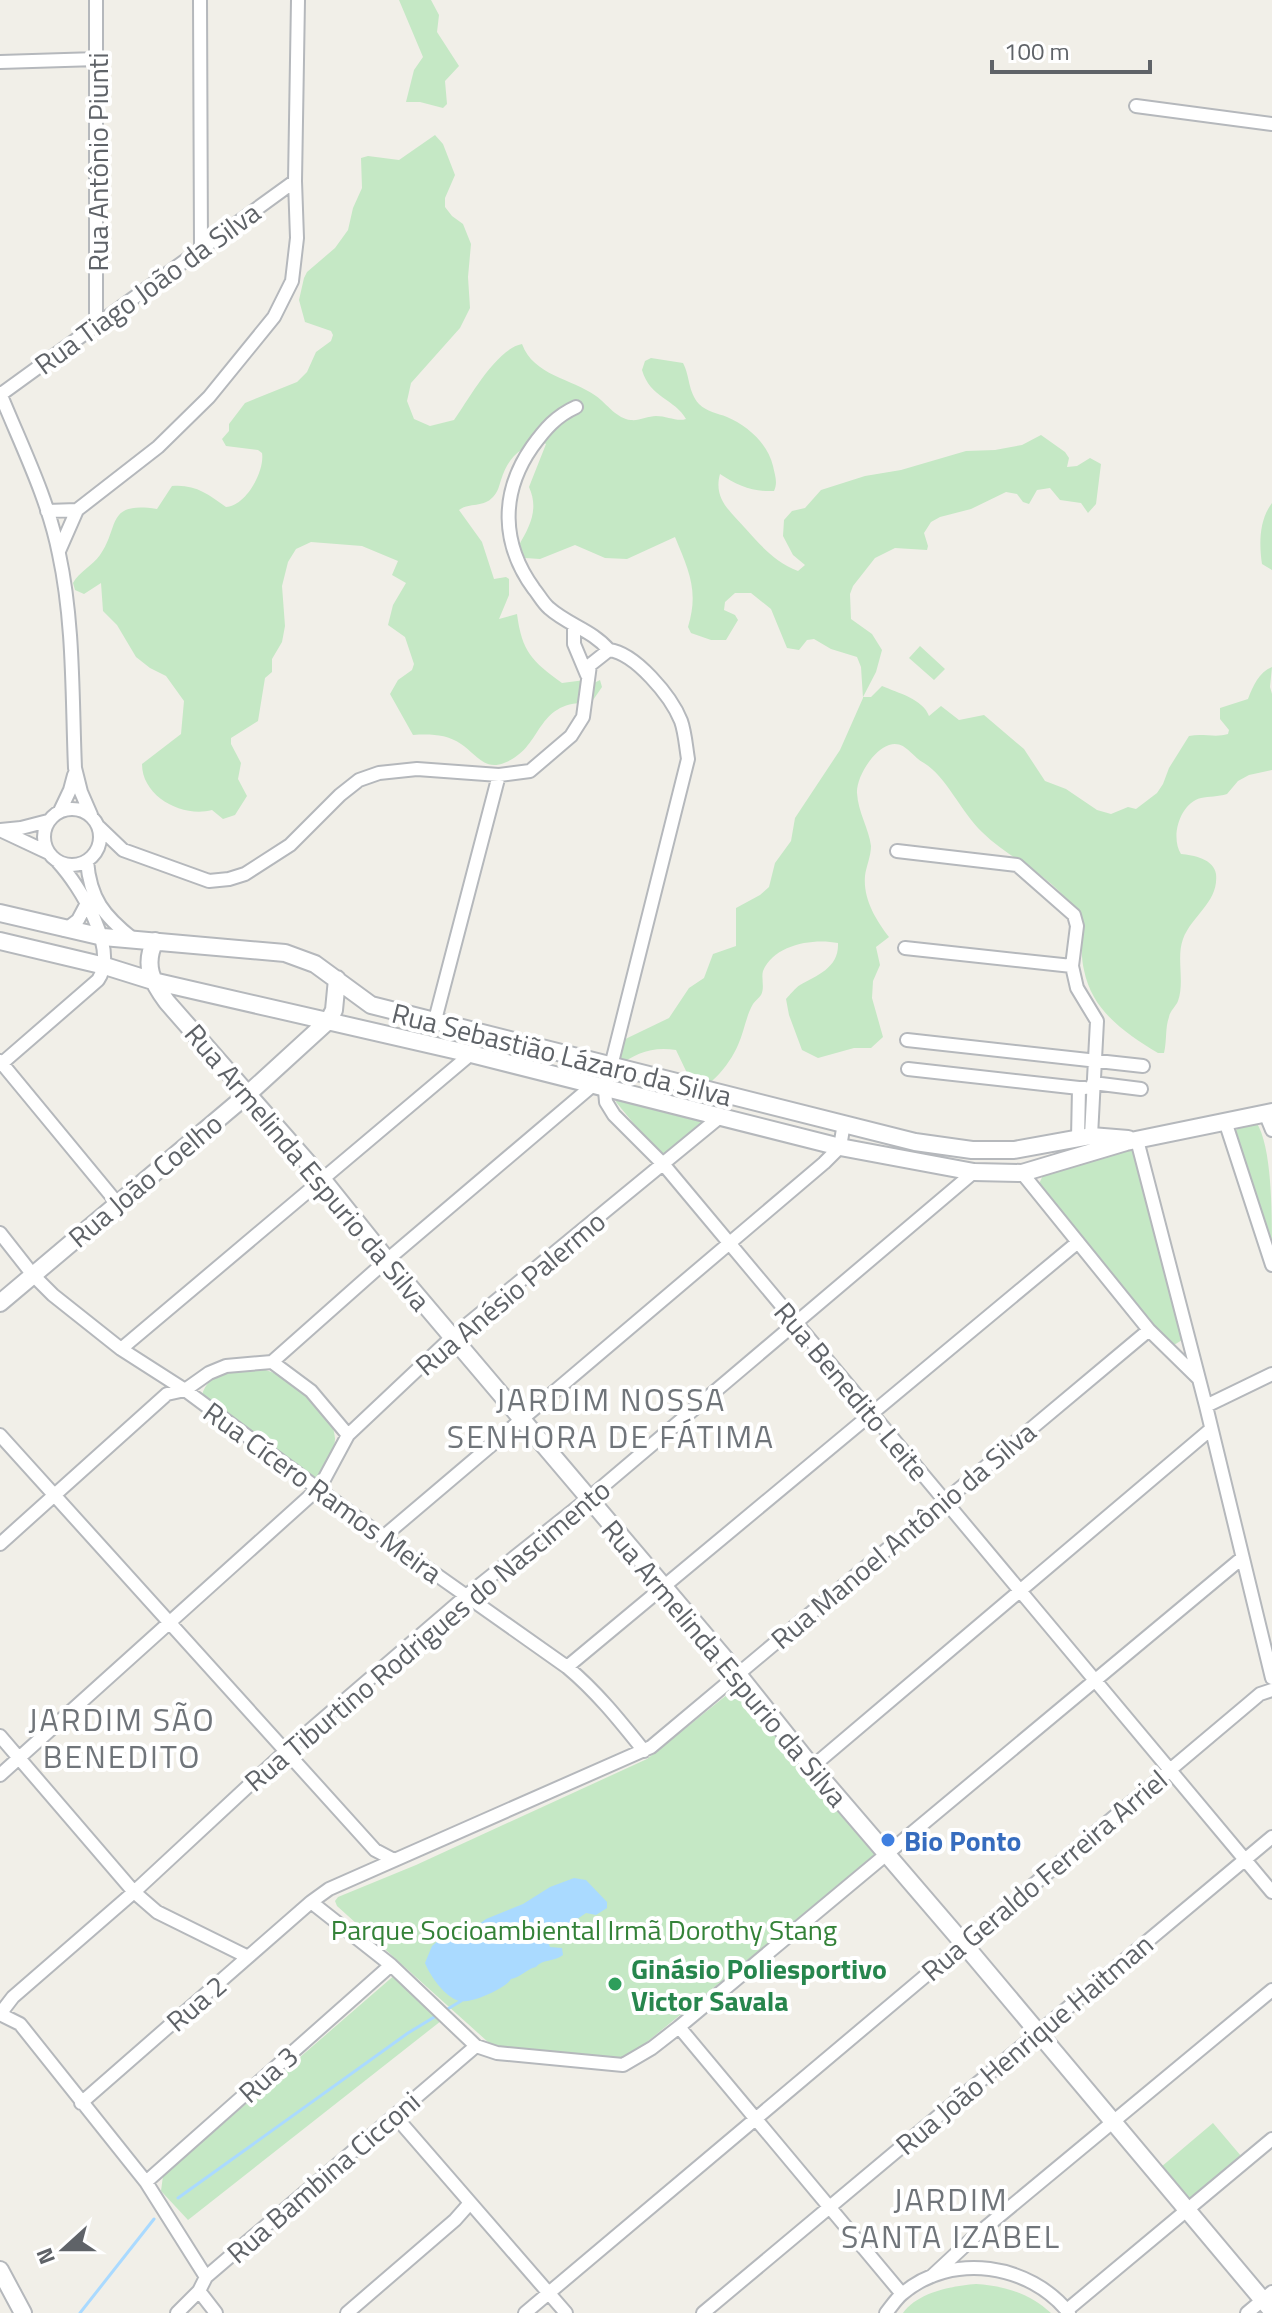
<svg xmlns="http://www.w3.org/2000/svg" width="1272" height="2313" viewBox="0 0 1272 2313" font-family="'Titillium Web',sans-serif">
  <style>
    .green { fill: #c5e8c5 }
    .water { fill: #aadaff }
    .lines { fill: none; stroke-linecap: round; stroke-linejoin: round }
    .stream { stroke: #aadaff; stroke-width: 3 }
    .minor-casing { stroke: #b5b8bc; stroke-width: 16 }
    .tertiary-casing { stroke: #b5b8bc; stroke-width: 20 }
    .minor { stroke: #fff; stroke-width: 12 }
    .tertiary { stroke: #fff; stroke-width: 16 }
    .shop-dot { fill: #3f7fe0; stroke: #fff; stroke-width: 3 }
    .leisure-dot { fill: #2e9e5b; stroke: #fff; stroke-width: 3 }
    .labels { text-anchor: middle; dominant-baseline: central; stroke-width: 8; stroke-linejoin: round; paint-order: stroke }
    .street-label { font-size: 28px; fill: #5f6368; stroke: #fff }
    .shop-label { font-size: 28px; font-weight: bold; fill: #366cbe; stroke: #fff; text-anchor: start }
    .park-label { font-size: 28px; fill: #348238; stroke: #fff }
    .leisure-label { font-size: 28px; font-weight: bold; fill: #27864d; stroke: #fff; text-anchor: start }
    .quarter-label { font-size: 32px; letter-spacing: 2px; fill: #70757a; stroke: #fff }
  </style>
  <rect width="100%" height="100%" fill="#f1efe8"/>
  <!-- green -->
  <path class="green" d="M399 0H431L439 15 437 32 459 66 445 81 447 104 443 108 420 102H406L414 70 423 57Z
    M435 135 443 144 455 175 445 198V207L452 216 463 224 471 244 468 277 470 308 460 328 411 383 407 401 414 419 430 426 454 420C469 399 496 349 522 344 534 376 571 378 596 396 607 404 617 419 631 420 639 421 648 416 656 416 667 416 677 422 686 419 675 399 650 398 642 370L645 361 651 358 683 363C690 376 688 392 699 404 707 412 717 413 727 417 748 426 768 444 773 466 775 476 778 482 774 491 753 492 738 486 720 474 713 499 731 512 745 528 761 546 775 562 798 571L805 565 793 555 783 536 784 520 792 511 805 508 821 490 865 476 901 470 966 451 995 450 1022 445 1041 435 1065 452 1069 458 1067 467 1077 466 1090 458 1101 464 1096 504 1088 513 1081 503 1060 500 1050 488 1037 490 1029 504 1023 502 1017 494 1006 492 971 509 940 517 931 522 924 533 928 546 927 550 895 548 875 558 853 586 850 594 851 619 872 634 882 650 876 672 863 697H871L882 686C898 693 923 699 929 716L941 706 959 720 984 715 1024 749 1045 781 1066 789 1097 810 1111 814 1128 807 1136 809 1157 793 1163 784 1169 768 1189 736C1203 733 1215 738 1228 734L1229 730 1220 719V708L1248 699C1253 686 1259 672 1272 667L1270 687 1272 694V770L1249 775 1238 781 1227 794C1218 797 1209 796 1201 798 1180 803 1170 837 1181 854 1193 855 1214 859 1216 874 1219 902 1192 915 1183 939 1176 958 1185 982 1178 1001 1176 1006 1170 1011 1169 1017 1165 1028 1167 1041 1164 1053H1158C1125 1033 1092 1011 1084 970 1079 947 1085 926 1071 905 1048 873 1009 859 982 832 961 812 946 776 924 763 911 756 905 740 889 745 873 750 856 778 857 793 858 812 869 829 871 846 871 856 866 867 865 876 863 899 876 920 889 937L876 947 880 965 873 981 872 998 883 1037 871 1048H854L818 1058 802 1050 789 1015 786 999C790 995 795 988 800 985 817 975 839 968 838 943 814 938 774 944 763 971 761 978 765 988 761 995 759 998 755 1001 753 1004 746 1016 744 1032 738 1045 729 1066 706 1095 681 1094L687 1073 676 1050C653 1046 635 1053 617 1067L615 1044 669 1018 689 988 704 978 713 954 736 946V908L760 895 769 887 775 863 791 841 795 818 840 750 863 698 861 667 857 657 831 649 814 639 807 640 799 650 787 648 771 609 751 593H735L725 602 724 610 735 615 738 620 726 640H711L691 633 688 627C699 591 689 571 675 537L627 559 605 558 575 545 540 559 525 558 519 545C530 526 539 509 529 487L546 444 540 441C519 448 508 458 501 480 499 486 498 492 493 497 483 508 470 502 459 510L482 542 494 579 506 577 509 579V595L499 619 517 614C522 652 532 661 562 683L585 680 592 684 600 680 602 687 591 703C533 700 545 748 504 763 484 771 475 753 461 744 446 734 430 734 413 735L390 694 398 680 412 670 414 664 405 637 388 625 393 605 406 583 392 575 398 561 362 546 311 542 296 549 288 562 282 586 285 626 282 642 272 659V672L265 678 258 721 231 738V744L241 763 238 779 247 796 235 815 223 819 212 810C183 818 142 797 142 764L181 734 184 701 166 676 150 668 136 657 117 625 103 611 101 583 84 594 75 590 73 583C79 572 92 566 100 555 120 527 105 501 157 509L172 486C195 484 208 494 226 507 246 506 265 471 262 453L258 450 226 446 222 439 229 431V424L245 403 297 382 307 372 316 352 331 341 333 335 331 331 305 322 299 300 304 278 307 272 335 248 348 230 353 208 362 188 361 158 368 156 399 160Z
    M1272 503V570L1262 564C1259 544 1259 520 1272 503Z
    M920 646 945 669 934 680 909 658Z
    M617 1099 707 1120 662 1158 616 1102Z
    M1256 1122C1272 1145 1272 1213 1272 1246L1235 1132 1241 1124Z
    M1131 1148 1135 1153 1182 1335V1340L1174 1345H1170L1039 1184 1043 1175Z
    M257 1368C283 1371 336 1410 335 1439 335 1454 324 1467 318 1479L313 1480 202 1395C209 1371 235 1369 257 1368Z
    M738 1686 876 1855 620 2064 503 2048 488 2042 337 1906 335 1901 338 1897 416 1865 647 1759Z
    M397 1973 446 2017 188 2220 161 2191 163 2176Z
    M1213 2123 1241 2156 1189 2200 1161 2167Z
    M976 2284C1005 2286 1029 2293 1051 2313H903C918 2292 952 2286 976 2284Z"/>
  <!-- water -->
  <path class="water" d="M574 1878 586 1880 607 1902V1908L596 1915 586 1913 547 1940 550 1947 562 1948 563 1955C554 1962 542 1959 536 1967 526 1969 522 1977 511 1979 505 1989 470 2004 459 2001 445 1997 430 1976 425 1963L432 1946 440 1939 466 1934 486 1919 523 1904 550 1887Z"/>
  <g class="lines">
    <!-- stream -->
    <path class="stream" d="M446 2010 461 2001
      M178 2198 408 2033 436 2016
      M80 2313 154 2219"/>
    <!-- minor casing -->
    <g class="minor-casing">
      <path id="minor" d="M96 0V323
        M200 0 201 248
        M0 62 97 59
        M1136 106 1272 124
        M0 393C21 445 48 498 59 554 74 623 72 697 75 768L81 792 91 815
        M0 395 295 181
        M576 407C556 416 545 429 532 447 500 493 501 544 534 589 539 595 543 603 549 608 568 625 592 630 609 650
        M47 511 77 510
        M59 551 77 510 158 447 209 397 274 317 292 281 297 238 295 181 298 0
        M574 625V644L587 675
        M44 837a28 28 0 1 1 56 0a28 28 0 1 1-56 0Z
        M60 811 70 790 74 775
        M99 827 123 850 209 881 229 879 245 874 290 845 340 795 359 780 379 773 417 769 499 775 530 771 571 736 583 717 590 665 609 650C635 653 671 696 681 721 685 732 686 747 688 759L605 1090 606 1102 614 1115 664 1165 1272 1892
        M0 830 49 853
        M0 830 21 828 48 821
        M897 851 1017 865 1074 915 1077 926 1072 966 1077 988 1097 1021 1091 1136
        M87 861C90 899 104 916 133 939
        M65 930 78 920 86 905
        M905 948 1072 966
        M435 1020 499 775
        M907 1040 1143 1066
        M0 1061 118 1204
        M0 1065 98 980C119 949 80 886 58 862
        M908 1069 1079 1088
        M1093 1083 1141 1089
        M1265 1113 1272 1130
        M1225 1121 1272 1265
        M1078 1138 1079 1088H1085
        M1137 1140 1206 1406 1272 1678
        M1022 1173 1149 1330 1198 1378
        M0 1233 33 1275 53 1295 121 1349 185 1390 383 1537 567 1667C597 1692 620 1721 644 1751
        M121 1349 471 1054
        M272 1362 311 1391 348 1435
        M1206 1406 1272 1374
        M0 1435 375 1850 394 1860
        M383 1537 824 1163 840 1147 844 1123
        M0 1544 167 1394 185 1390 209 1373 226 1366 272 1362 387 1260 592 1086
        M567 1667 1078 1242
        M0 1736 134 1892 157 1912 248 1957
        M812 1767 1211 1429
        M0 1775 320 1487 348 1435 452 1337 721 1116
        M311 1902 391 1965 476 2046 497 2053 623 2065 652 2048 679 2027 1242 1558
        M0 2014 13 1997 134 1892 287 1750 466 1596 589 1498 974 1172
        M0 2014 20 2024 146 2182 206 2277
        M679 2027 902 2294
        M81 2103 311 1902 329 1889 651 1747 1149 1330
        M395 2116 566 2313
        M146 2182 391 1965
        M932 2276 974 2237 1272 1990
        M199 2291 216 2313
        M1067 2310 1272 2139
        M177 2313 199 2291 206 2277 476 2046
        M347 2313 455 2220 470 2203
        M525 2313 1247 1705 1260 1694 1272 1690
        M703 2313 1272 1837
        M886 2313C891 2307 896 2299 902 2294 952 2251 1030 2264 1069 2313
        M1247 2313 1272 2292"/>
    </g>
    <!-- tertiary casing -->
    <g class="tertiary-casing">
      <path id="tertiary" d="M0 913 103 937 285 953 315 964 371 1005 915 1142 972 1150H1014L1091 1136 1128 1139
        M0 941 105 966 153 981 471 1054 840 1147 974 1172 1022 1173 1126 1142 1272 1112
        M155 941C143 965 152 982 167 1002L323 1180 387 1260 737 1673 812 1767 963 1943 1272 2311
        M0 1303 248 1094 329 1020 334 1010 337 979
        M0 2270 23 2313"/>
    </g>
    <!-- minor -->
    <use href="#minor" class="minor"/>
    <!-- tertiary -->
    <use href="#tertiary" class="tertiary"/>
  </g>
  <!-- markers -->
  <circle class="shop-dot" cx="888" cy="1840" r="8"/>
  <circle class="leisure-dot" cx="615" cy="1984" r="8"/>
  <g class="labels">
    <!-- street labels -->
    <g class="street-label">
      <text transform="translate(97 162) rotate(-90)">Rua Antônio Piunti</text>
      <text transform="translate(147 288) rotate(-36)">Rua Tiago João da Silva</text>
      <text transform="translate(562 1054) rotate(14)">Rua Sebastião Lázaro da Silva</text>
      <text transform="translate(308 1167) rotate(50)">Rua Armelinda Espurio da Silva</text>
      <text transform="translate(145 1180) rotate(-40)">Rua João Coelho</text>
      <text transform="translate(510 1293) rotate(-40)">Rua Anésio Palermo</text>
      <text transform="translate(852 1391) rotate(50)">Rua Benedito Leite</text>
      <text transform="translate(323 1492) rotate(36)">Rua Cícero Ramos Meira</text>
      <text transform="translate(903 1535) rotate(-40)">Rua Manoel Antônio da Silva</text>
      <text transform="translate(427 1635) rotate(-40)">Rua Tiburtino Rodrigues do Nascimento</text>
      <text transform="translate(725 1663) rotate(50)">Rua Armelinda Espurio da Silva</text>
      <text transform="translate(1044 1875) rotate(-40)">Rua Geraldo Ferreira Arriel</text>
      <text transform="translate(196 2003) rotate(-41)">Rua 2</text>
      <text transform="translate(1024 2044) rotate(-40)">Rua João Henrique Haitman</text>
      <text transform="translate(268 2074) rotate(-42)">Rua 3</text>
      <text transform="translate(323 2177) rotate(-41)">Rua Bambina Cicconi</text>
    </g>
    <!-- shop labels -->
    <g class="shop-label">
      <text x="904" y="1840">Bio Ponto</text>
    </g>
    <!-- park labels -->
    <g class="park-label">
      <text x="584" y="1929">Parque Socioambiental Irmã Dorothy Stang</text>
    </g>
    <!-- leisure labels -->
    <g class="leisure-label">
      <text x="631" y="1968">Ginásio Poliesportivo<tspan x="631" dy="32">Victor Savala</tspan></text>
    </g>
    <!-- quarter labels -->
    <g class="quarter-label">
      <text x="611" y="1399">JARDIM NOSSA<tspan x="611" dy="37">SENHORA DE FÁTIMA</tspan></text>
      <text x="122" y="1719">JARDIM SÃO<tspan x="122" dy="37">BENEDITO</tspan></text>
      <text x="951" y="2199">JARDIM<tspan x="951" dy="37">SANTA IZABEL</tspan></text>
    </g>
  </g>
  <!-- north arrow -->
  <g transform="translate(64 2249) rotate(249)" stroke="#ffffff" stroke-width="6" paint-order="stroke">
  <path d="M0-6L14 30L0 20L-14 30Z" fill="#5f6368"/>
  <text y="-12" font-size="22" font-weight="bold" text-anchor="middle" fill="#5f6368">N</text>
  </g>
  <!-- scale -->
  <path d="M992 60v12h158v-12" fill="none" stroke="#5f6368" stroke-width="4"/>
  <text x="1004" y="60" font-size="24" fill="#5f6368" stroke="#ffffff" stroke-width="6" paint-order="stroke">100 m</text>
</svg>
